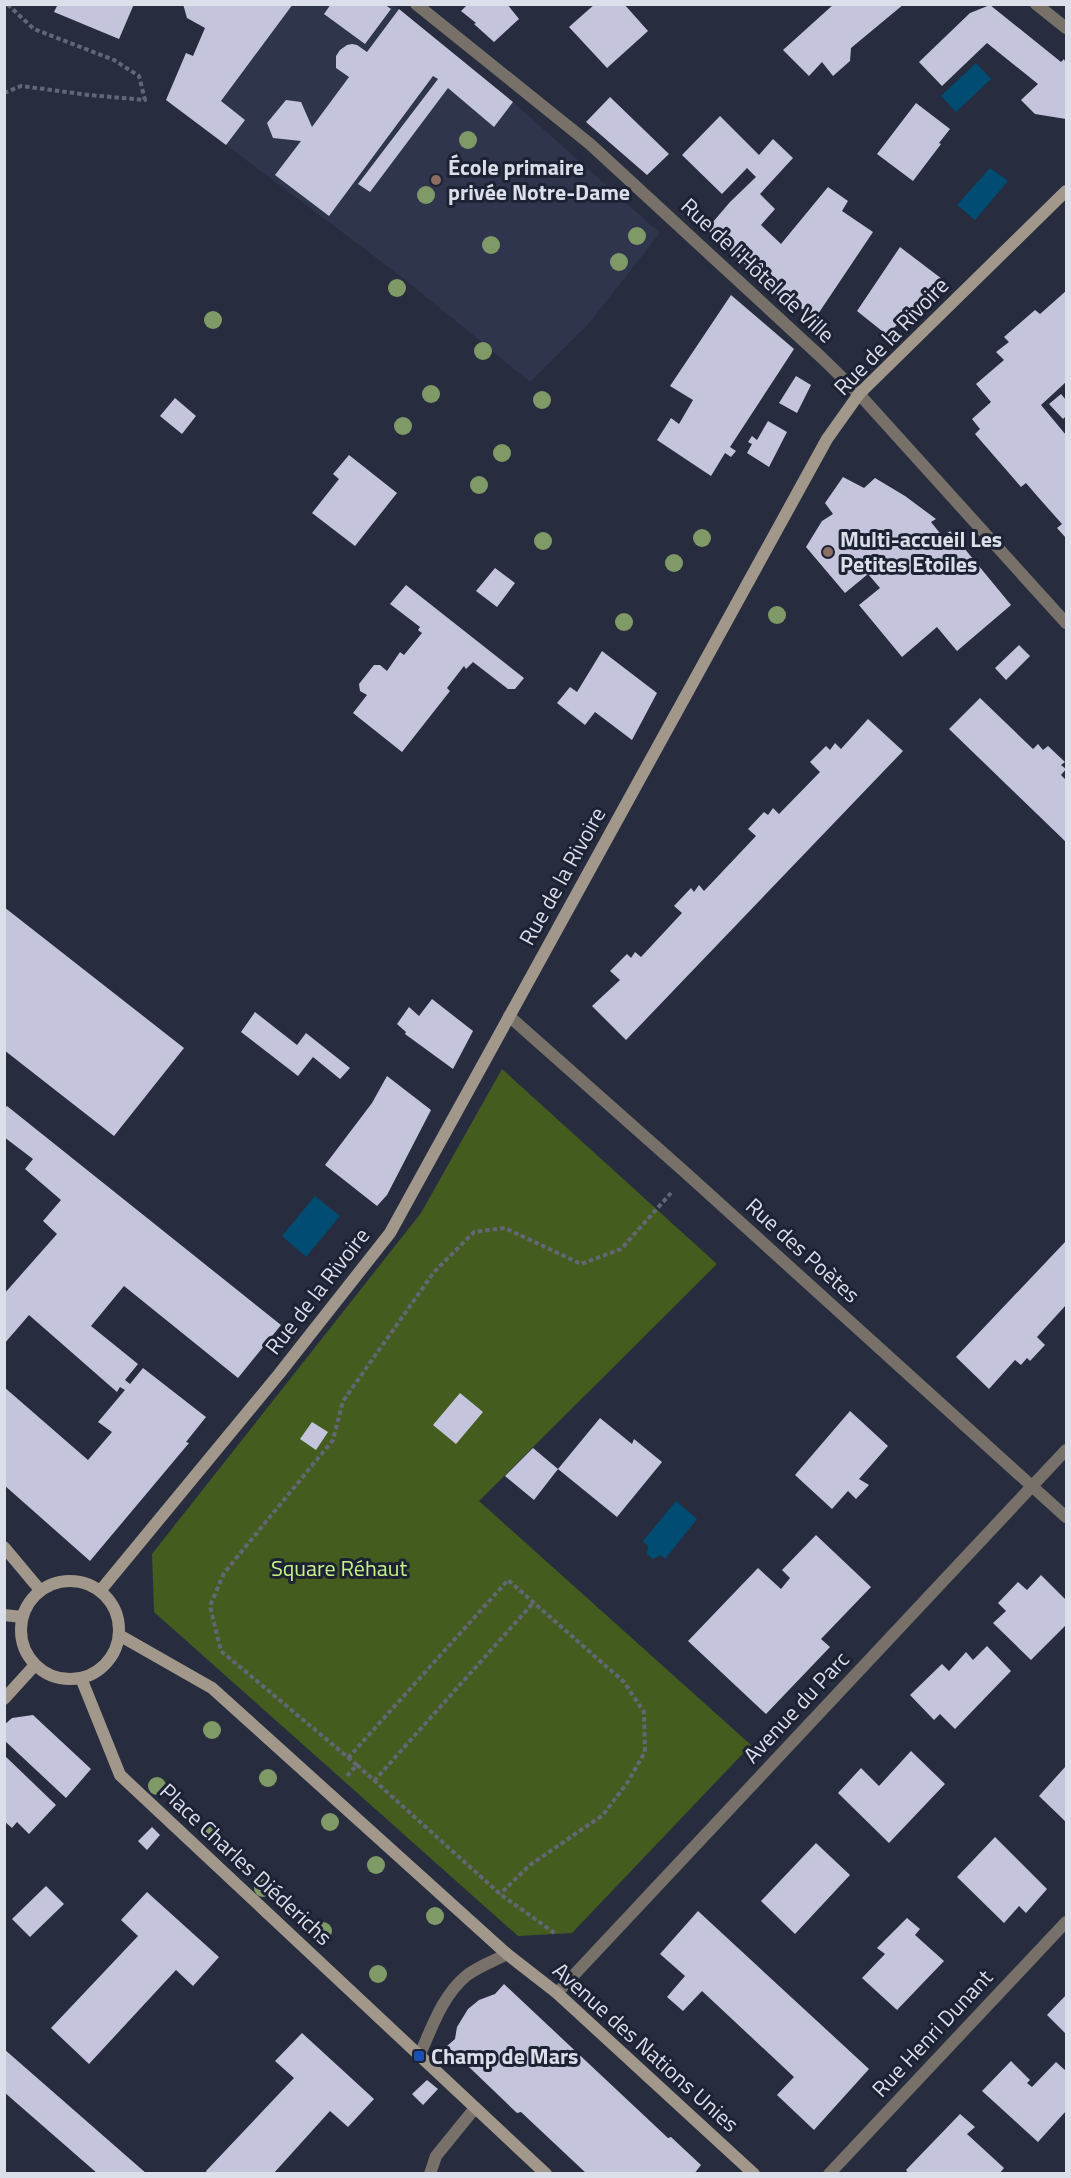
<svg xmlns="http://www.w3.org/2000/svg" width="1071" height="2178" viewBox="0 0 1071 2178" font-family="'Titillium Web',sans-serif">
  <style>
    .built { fill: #2e354c }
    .green { fill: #455c1f }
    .water { fill: #004c72 }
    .building { fill: #c4c5dd }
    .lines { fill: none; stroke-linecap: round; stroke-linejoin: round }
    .path { stroke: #626776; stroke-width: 4; stroke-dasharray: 4.5 3; stroke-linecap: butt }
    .lane { stroke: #777169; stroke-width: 12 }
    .street { stroke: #777169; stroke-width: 12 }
    .secondary { stroke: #a1978a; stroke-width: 12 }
    .tree { fill: #7f9a66 }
    .education-dot { fill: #8d6e63; stroke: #1d2334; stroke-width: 2 }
    .transit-dot { fill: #1a4fb4; stroke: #1d2334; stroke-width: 2 }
    .labels { text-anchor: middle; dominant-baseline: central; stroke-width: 6; stroke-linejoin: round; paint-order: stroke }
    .poi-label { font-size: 22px; font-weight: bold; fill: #dadfea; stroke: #1d2334; text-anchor: start }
    .street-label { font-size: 22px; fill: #dadfea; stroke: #1d2334 }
    .park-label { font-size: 22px; fill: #c7f387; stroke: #1d2334 }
  </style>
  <rect width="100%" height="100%" fill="#272d3e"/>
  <!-- built -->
  <path class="built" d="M292 5H394L513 102 660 233 590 322 530 382 403 278 201 126Z"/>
  <!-- green -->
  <path class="green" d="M502 1069 717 1264 479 1501 751 1745 572 1933 518 1936 154 1612 152 1554 421 1213Z"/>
  <!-- water -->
  <path class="water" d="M976 63 991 79 956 112 941 96Z
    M990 168 1008 181 975 220 957 205Z
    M315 1196 340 1216 306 1257 282 1236Z
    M676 1501 697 1519 665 1559 661 1555 653 1559 647 1554 648 1546 643 1541Z"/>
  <!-- building -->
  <path class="building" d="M58 4H134L119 39 54 12Z
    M183 4H293L221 101 245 120 226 145 166 100 186 53 193 56 205 28 187 18Z
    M331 4H384L391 9 365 44 324 14Z
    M468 4H507L519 19 494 42 474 24 476 23 461 11Z
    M595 4H624L648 31 607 68 569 27Z
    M834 4H904L851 48 850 61 833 76 822 62 809 76 783 50Z
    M990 5 1061 62 1064 59 1066 64V119L1035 114 1021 100 1038 84 987 43 942 86 919 62 970 13Z
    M399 9 513 102 494 127 448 88 370 192 358 184 438 79 433 76 329 216 275 175 301 141 273 138 267 123 286 100 301 102 312 127 349 77 336 68V56L340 50 347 45 352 44 357 45 367 52Z
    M610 97 669 154 647 175 586 122Z
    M916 103 950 129 939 143 941 144 913 181 877 154Z
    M720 116 759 155 773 139 793 158 760 194 775 209 761 225 781 244 828 187 848 201 842 211 873 232 816 317 778 295 707 229 730 202 756 177 747 168 722 194 682 155Z
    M900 247 942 279 887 335 857 311Z
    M1066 291V382L1041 405 1066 435V538L1057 528 1062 524 1038 497 1026 483 1021 487 975 434 980 429 972 419 991 402 976 384 1004 360 996 352 1009 342 1004 337 1035 310 1040 314Z
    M731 295 794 349 730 447 736 451 731 457 725 453 711 476 657 440 671 418 679 424 693 400 670 386Z
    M796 376 811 385 797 413 779 403Z
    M1061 394 1066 400V416L1063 419 1049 404Z
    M175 398 196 416 182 434 160 416Z
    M768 421 787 432 769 467 747 453 752 444 748 442 752 436 757 440Z
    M349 455 397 493 355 546 312 513 339 479 333 474Z
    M843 477 864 488 875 478 905 496 936 519 931 522 943 537 950 531 1011 605 957 651 937 627 902 657 859 605 880 588 868 574 845 593 806 547 822 521 833 514 825 503Z
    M495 568 515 583 497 607 476 591Z
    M406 585 524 678 515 689H508L473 662 466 669 464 666 447 688 450 691 402 752 353 713 367 695 360 691 359 684 374 665H380L387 671 400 652 404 655 422 633 418 630 420 627 390 604Z
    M1019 645 1030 656 1006 680 995 668Z
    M602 651 657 693 632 740 595 712 585 725 557 703 570 687 577 692Z
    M980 698 1033 749 1038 744 1043 750 1048 746 1065 762 1061 765 1066 769 1061 775 1066 780V842L949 729Z
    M868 719 903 751 626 1040 592 1006 620 980 610 971 627 954 631 958 635 952 641 957 682 913 674 906 691 888 694 892 699 885 704 891 756 836 748 829 764 812 768 815 773 808 779 814 820 772 810 762 826 746 830 750 835 743 841 749Z
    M4 907 184 1048 114 1136 4 1050Z
    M432 999 473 1031 453 1069 405 1034 406 1032 397 1024 409 1007 419 1016Z
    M255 1012 297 1045 306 1033 350 1068 340 1079 313 1057 298 1076 241 1032Z
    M387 1076 431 1110 387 1195 377 1206 325 1165 372 1103Z
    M7 1106 281 1325 238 1378 124 1286 91 1326 138 1364 125 1380 130 1384 143 1368 206 1417 186 1442 189 1443 90 1561 4 1485V1387L88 1460 112 1432 98 1422 125 1390 120 1387 117 1392 29 1315 4 1344V1294L57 1234 43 1221 61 1200 25 1169 33 1159 4 1137V1109Z
    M1066 1241V1305L1037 1337 1045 1345 1030 1361 1027 1358 1021 1365 1015 1360 989 1389 956 1357Z
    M460 1393 483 1412 456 1444 433 1425Z
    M850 1411 888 1446 859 1479 869 1485 856 1499 848 1491 832 1509 795 1475Z
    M600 1418 632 1444 634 1439 662 1462 617 1517 558 1469Z
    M312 1422 328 1432 316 1450 300 1439Z
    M533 1448 558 1469 534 1500 505 1476Z
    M816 1535 871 1587 821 1639 830 1647 766 1714 688 1641 758 1568 781 1589 790 1578 782 1570Z
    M1041 1575 1066 1600V1625L1031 1660 993 1623 1006 1611 998 1603 1018 1582 1027 1590Z
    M987 1646 1011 1671 955 1729 940 1714 934 1720 910 1695 942 1664 949 1671 966 1652 973 1660Z
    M33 1715 91 1769 66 1798 4 1740V1725L12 1718Z
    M911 1751 945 1784 889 1843 838 1793 861 1768 879 1786Z
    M4 1755 56 1805 29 1834 17 1822 12 1828 4 1821Z
    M1066 1766V1822L1039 1796Z
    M152 1827 160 1835 147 1850 138 1841Z
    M995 1837 1047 1889 1026 1913 1019 1906 1004 1923 957 1877Z
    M816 1843 850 1875 795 1934 761 1901Z
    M46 1886 64 1904 30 1937 12 1919Z
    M147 1892 219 1957 193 1986 176 1970 89 2064 51 2028 138 1936 121 1920Z
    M698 1911 869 2069 814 2130 777 2095 794 2077 702 1991 683 2011 667 1997 685 1976 660 1954Z
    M907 1918 920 1929 915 1935 944 1961 897 2010 862 1978 885 1954 877 1948Z
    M504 1984 668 2138 671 2137 701 2165 694 2174H587L521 2112 517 2113 447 2046 455 2039 457 2027 468 2009 479 2000 495 1994Z
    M1066 1995V2034L1047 2015Z
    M302 2033 374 2099 348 2127 330 2111 273 2174H208L206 2171 294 2078 275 2061Z
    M4 2049 147 2174H98L4 2092Z
    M1011 2061 1030 2080 1027 2083 1032 2087 1056 2062 1066 2071V2111L1038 2142 982 2091Z
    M427 2080 438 2089 423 2105 412 2094Z
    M960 2114 975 2127 967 2134 1004 2168 999 2174H909L906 2170Z"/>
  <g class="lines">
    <!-- path -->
    <path class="path" d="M4 93 21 86 89 95 145 100 139 76 114 60 34 29 7 4
      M348 1758 508 1580 624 1682 644 1712 645 1752 627 1783 603 1815 530 1865 500 1894
      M357 1765 500 1894 556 1934
      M347 1776 357 1765 221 1651 210 1606 224 1573 333 1440 343 1401 434 1272 474 1232 505 1228 581 1264 621 1249 671 1193
      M374 1781 534 1602"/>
    <!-- lane -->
    <path class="lane" d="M430 2174 436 2156 475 2108"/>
    <!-- street -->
    <path class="street" d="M416 4 590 144 821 357 859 394 1066 623
      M1036 4 1066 28
      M509 1016 687 1174 1066 1517
      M557 1993 1066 1450
      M419 2056C432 2028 442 1996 466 1976 477 1967 494 1961 507 1954
      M829 2174 1066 1922"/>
    <!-- secondary -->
    <path class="secondary" d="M4 1547 40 1590
      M21 1630a49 49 0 1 1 98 0a49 49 0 1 1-98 0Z
      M100 1591 279 1374 390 1233 827 439 859 394 1066 191
      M4 1615 22 1617
      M119 1635 212 1688 507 1954 557 1993 754 2174
      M81 1678 120 1775 546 2174
      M4 1699 35 1665"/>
  </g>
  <!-- trees -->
  <g class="tree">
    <circle cx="468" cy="140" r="9"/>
    <circle cx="426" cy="195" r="9"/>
    <circle cx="637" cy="236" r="9"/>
    <circle cx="491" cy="245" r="9"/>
    <circle cx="619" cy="262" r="9"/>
    <circle cx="397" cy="288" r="9"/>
    <circle cx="213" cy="320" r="9"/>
    <circle cx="483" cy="351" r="9"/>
    <circle cx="431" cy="394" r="9"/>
    <circle cx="542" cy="400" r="9"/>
    <circle cx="403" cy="426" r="9"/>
    <circle cx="502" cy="453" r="9"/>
    <circle cx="479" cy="485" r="9"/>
    <circle cx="702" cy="538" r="9"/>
    <circle cx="543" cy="541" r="9"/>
    <circle cx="674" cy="563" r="9"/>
    <circle cx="777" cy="615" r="9"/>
    <circle cx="624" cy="622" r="9"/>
    <circle cx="212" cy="1730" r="9"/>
    <circle cx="268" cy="1778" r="9"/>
    <circle cx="157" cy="1786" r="9"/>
    <circle cx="330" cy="1822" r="9"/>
    <circle cx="209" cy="1832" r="9"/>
    <circle cx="376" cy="1865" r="9"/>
    <circle cx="263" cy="1888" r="9"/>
    <circle cx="435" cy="1916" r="9"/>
    <circle cx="323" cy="1931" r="9"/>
    <circle cx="378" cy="1974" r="9"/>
  </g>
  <!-- markers -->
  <g class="education-dot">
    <circle cx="436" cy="180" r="6"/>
    <circle cx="828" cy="552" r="6"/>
  </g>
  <rect class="transit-dot" x="413" y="2050" width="12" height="12" rx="3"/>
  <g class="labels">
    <!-- poi labels -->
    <g class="poi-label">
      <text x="448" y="167">École primaire<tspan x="448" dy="25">privée Notre-Dame</tspan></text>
      <text x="840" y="539">Multi-accueil Les<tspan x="840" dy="25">Petites Etoiles</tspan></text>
      <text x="431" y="2056">Champ de Mars</text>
    </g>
    <!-- street labels -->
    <g class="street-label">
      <text transform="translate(758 270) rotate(43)">Rue de l'Hôtel de Ville</text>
      <text transform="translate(891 336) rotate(-46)">Rue de la Rivoire</text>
      <text transform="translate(562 876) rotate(-61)">Rue de la Rivoire</text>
      <text transform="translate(803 1250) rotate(42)">Rue des Poètes</text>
      <text transform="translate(317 1291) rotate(-52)">Rue de la Rivoire</text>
      <text transform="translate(796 1707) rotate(-47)">Avenue du Parc</text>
      <text transform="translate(246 1864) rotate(43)">Place Charles Diéderichs</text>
      <text transform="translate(932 2033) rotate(-47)">Rue Henri Dunant</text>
      <text transform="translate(646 2047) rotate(42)">Avenue des Nations Unies</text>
    </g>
    <!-- park labels -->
    <g class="park-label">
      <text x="339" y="1568">Square Réhaut</text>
    </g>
  </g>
  <!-- border -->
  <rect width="1071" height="2178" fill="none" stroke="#dadfea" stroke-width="12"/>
</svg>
